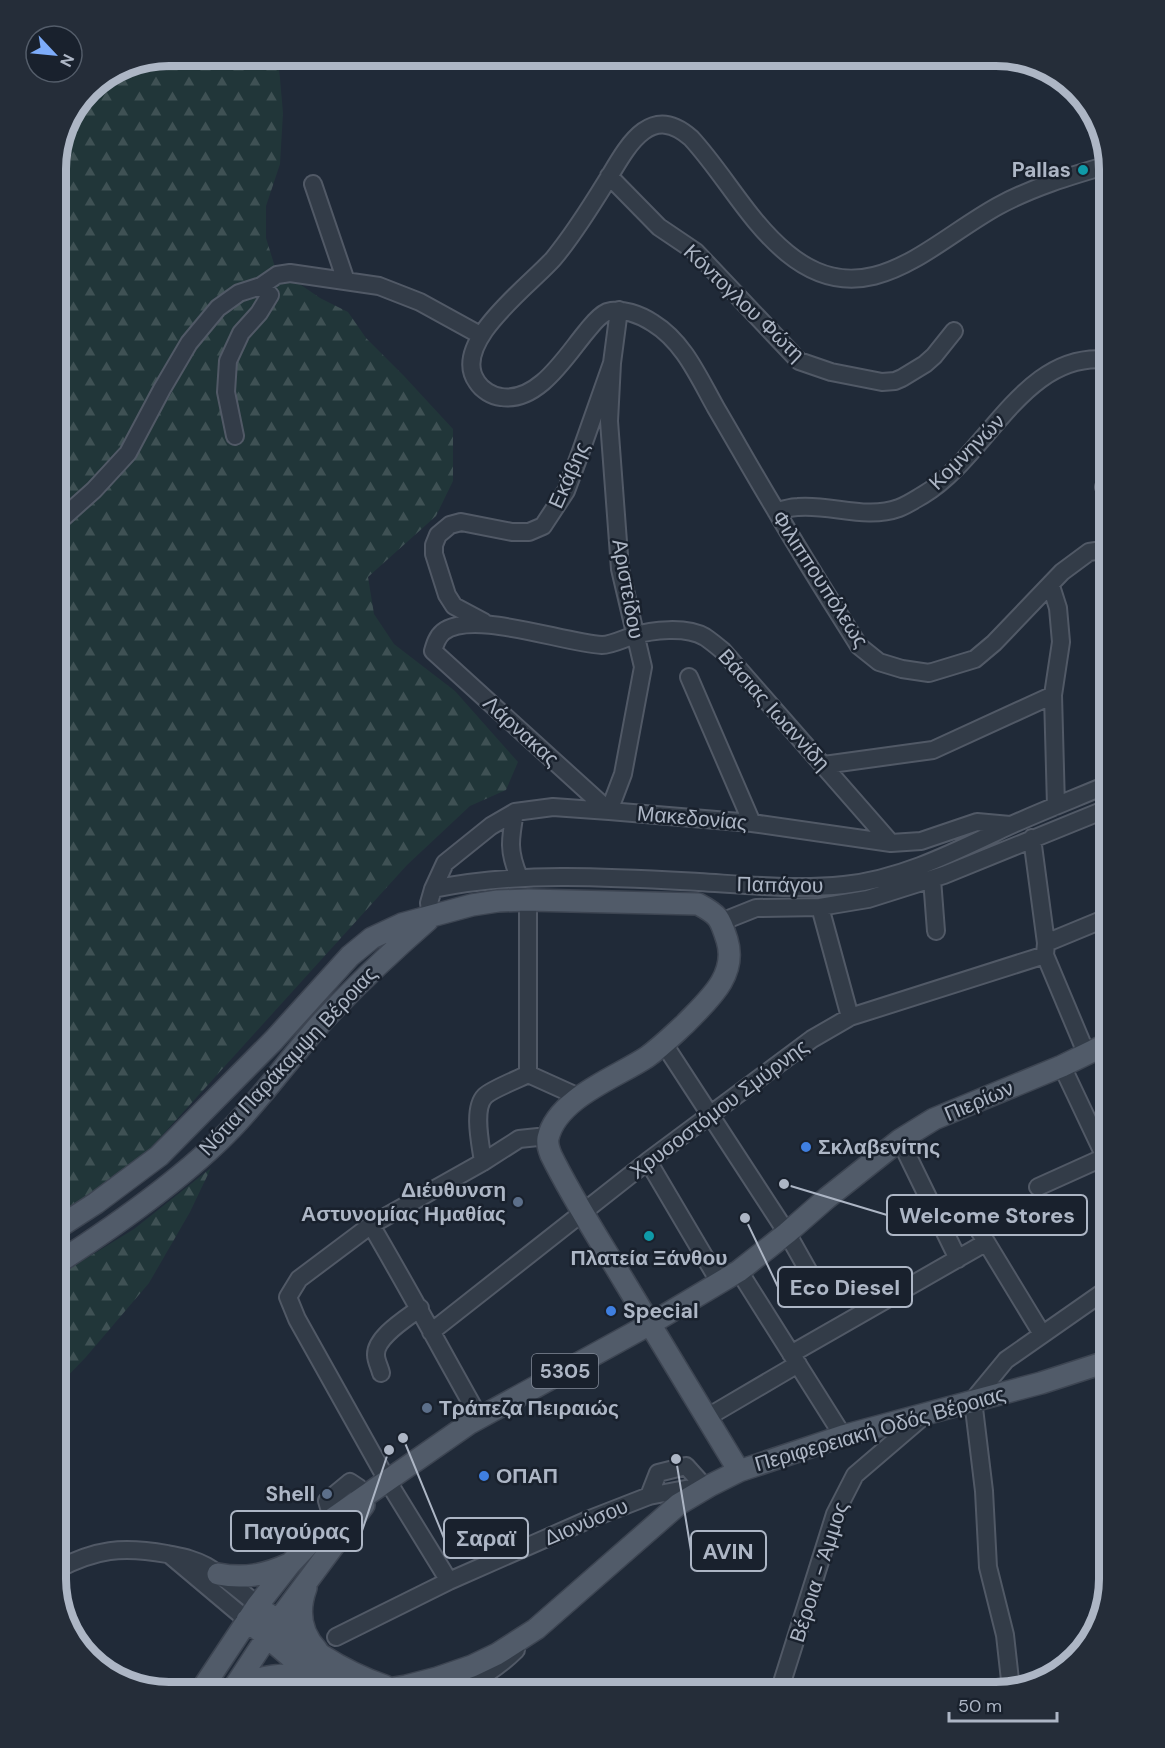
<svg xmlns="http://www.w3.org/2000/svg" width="1165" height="1748" viewBox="0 0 1165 1748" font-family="'DM Sans',sans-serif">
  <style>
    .forest { fill: url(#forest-firs) }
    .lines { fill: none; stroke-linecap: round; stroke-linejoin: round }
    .minor-casing { stroke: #515966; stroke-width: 20 }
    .major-casing { stroke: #3d4552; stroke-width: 24 }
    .minor { stroke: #333c48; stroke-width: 16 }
    .major { stroke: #515b69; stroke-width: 21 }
    .culture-dot { fill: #0f9aa8; stroke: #19212d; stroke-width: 2 }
    .shop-dot { fill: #3f7fe0; stroke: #19212d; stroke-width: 2 }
    .service-dot { fill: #5c6f8a; stroke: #19212d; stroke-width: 2 }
    .labels { text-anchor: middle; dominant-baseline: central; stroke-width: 5; stroke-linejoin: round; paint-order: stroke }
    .shield { fill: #19212d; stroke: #818997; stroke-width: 1.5 }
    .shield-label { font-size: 20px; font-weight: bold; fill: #adb6c5 }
    .poi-label { font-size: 21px; font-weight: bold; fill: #adb6c5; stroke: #19212d; text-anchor: start }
    .street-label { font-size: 21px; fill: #adb6c5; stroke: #19212d }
    .rim { fill: none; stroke: #adb6c5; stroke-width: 8 }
    .leader { fill: none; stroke: #adb6c5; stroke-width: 2 }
    .callout-dot { fill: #adb6c5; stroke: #19212d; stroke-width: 2 }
    .callout { fill: #19212d; stroke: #adb6c5; stroke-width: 2 }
    .callout-label { font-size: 22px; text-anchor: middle; font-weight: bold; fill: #adb6c5 }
  </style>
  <defs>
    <pattern id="forest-firs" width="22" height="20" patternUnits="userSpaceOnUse" patternTransform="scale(1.5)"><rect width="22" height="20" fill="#213639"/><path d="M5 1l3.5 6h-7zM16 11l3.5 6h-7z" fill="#3f5154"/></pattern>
  </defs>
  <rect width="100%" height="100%" fill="#202a38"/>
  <!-- forest -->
  <path class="forest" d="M169 56H278L283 113 280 164 266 206V238L275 267 320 298 348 312 366 338 404 376 453 429V481L436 516 368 577 374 614 394 644 455 691 518 762 506 790 470 806 407 865 139 1161 56 1217V162L89 89 126 64Z
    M211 1168 190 1212 149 1283 86 1357 59 1385 56 1399V1277L134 1229Z"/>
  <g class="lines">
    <!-- minor casing -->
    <g class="minor-casing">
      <path id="minor" d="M1108 165C1070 176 1033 187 998 206 929 244 866 318 787 253 748 221 725 175 691 138 649 101 626 149 606 182 590 208 573 235 554 258 532 284 449 343 477 382 482 390 492 396 501 397 538 403 566 356 586 332 592 325 598 316 607 312 621 307 641 315 653 323 684 342 699 378 716 408 736 442 755 476 775 509 802 556 831 601 859 646L879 662 902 669 929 673 975 659 994 643 1062 572 1089 552 1109 549
        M609 176 659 227 696 252 799 361 831 372 882 382 895 381 902 378 925 364 934 356 954 331
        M313 184 346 281
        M261 286 277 275 290 273 379 286 420 302 480 335
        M612 363 609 421 620 569 643 667 623 774 609 811 433 651C435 644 437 637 443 632 473 609 563 643 602 645 611 645 623 639 632 636 652 630 686 626 705 637 711 641 717 646 723 651L891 843
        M1109 499 1104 487 1109 473
        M776 511C783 510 791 507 798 507 831 504 866 520 899 508 907 505 916 499 923 495 987 457 1024 349 1109 360
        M56 524 94 490 128 453 162 389 189 343 218 308 239 293 261 286 270 295 259 313 241 333 228 361 226 392 235 436
        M1051 586 1058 608 1061 642 1053 695 1056 806
        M484 622 454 606 447 595 434 554V545L438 535 450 525 461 522 512 532H529L543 526 566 491 581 451 612 363 619 310
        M689 677 752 823
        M824 765 933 750 1053 695
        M515 812C510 840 508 851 519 877
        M1032 838 1046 943 1045 955 1087 1055
        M932 879 936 931
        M433 889C519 871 611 877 699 882 747 885 795 890 844 885 903 879 956 851 1009 826 1042 811 1076 798 1109 784
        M528 900V1074
        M820 907 850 1017
        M431 918 429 903 433 889 445 863 491 826 515 812 553 807 609 811 752 823 891 843 921 841 977 822 1010 825
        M721 922 756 908 820 907 868 899 944 875 1109 808
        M1046 943 1109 917
        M664 1044 787 1233 818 1288
        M1062 1066 1105 1157
        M528 1074 579 1097
        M900 1140 958 1259
        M648 1161 720 1283
        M483 1162C481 1146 472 1109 485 1096 492 1089 519 1079 528 1074
        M1038 1187 1109 1155
        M371 1225C408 1288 443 1353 479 1417
        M977 1227 1042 1334
        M739 1271 843 1436
        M431 1332 648 1161 812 1039 850 1017 1045 955
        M791 1354 985 1243
        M381 1373C380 1368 376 1361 376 1355 375 1337 407 1318 420 1308
        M706 1418 798 1364
        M649 1496 658 1473 686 1466 704 1486
        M330 1511 327 1501 350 1482 359 1488
        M171 1556 247 1620
        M56 1570C96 1549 122 1546 167 1554 181 1557 194 1559 206 1566 225 1577 241 1592 258 1605
        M449 1581 387 1480 297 1319 288 1297 299 1279 371 1225 483 1162 519 1139 538 1137 547 1139
        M336 1637 449 1581 590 1519 649 1496 706 1485
        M1011 1689 1005 1635 988 1567 984 1491 973 1400 1006 1360 1109 1288
        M455 1692C477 1680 498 1668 516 1650
        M779 1692 835 1514 855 1475 925 1415"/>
    </g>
    <!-- major casing -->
    <g class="major-casing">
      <path id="major" d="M56 1229 96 1203 159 1156 274 1040 350 956 372 938 402 924 472 905 498 901 528 900 698 904C719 915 720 918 727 940 738 976 707 1001 685 1024 673 1035 661 1047 647 1057 617 1077 557 1098 548 1138 547 1143 549 1150 551 1155 572 1198 599 1239 624 1281 662 1344 700 1407 739 1471
        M56 1264C115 1226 183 1179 232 1128 263 1096 290 1058 320 1024 354 987 390 953 428 920
        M218 1574C244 1579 265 1575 289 1564
        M306 1588C298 1610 300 1632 317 1650
        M267 1613C303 1645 339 1670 385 1686
        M247 1620 293 1659 319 1678 337 1687 356 1691H375L406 1686 437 1678 472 1666 497 1654 536 1629 679 1504 711 1485 739 1471 843 1436 1041 1383 1109 1361
        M232 1691C259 1674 287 1672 317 1678
        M200 1692 257 1606 290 1564 332 1519 470 1423 650 1324 739 1271 787 1233 827 1198 900 1140 934 1119 1062 1066 1109 1043
        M231 1692 277 1622 364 1505"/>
    </g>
    <!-- minor -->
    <use href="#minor" class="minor"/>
    <!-- major -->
    <use href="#major" class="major"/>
  </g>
  <!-- markers -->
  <g class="culture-dot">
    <circle cx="1083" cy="170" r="6"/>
    <circle cx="649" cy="1236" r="6"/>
  </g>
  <g class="shop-dot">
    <circle cx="806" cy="1147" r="6"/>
    <circle cx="611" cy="1311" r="6"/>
    <circle cx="484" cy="1476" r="6"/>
  </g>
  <g class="service-dot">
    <circle cx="518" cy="1202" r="6"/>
    <circle cx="427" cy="1408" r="6"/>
    <circle cx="327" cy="1494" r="6"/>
  </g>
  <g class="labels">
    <!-- shield labels -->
    <rect class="shield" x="532" y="1354" width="66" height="34" rx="4.5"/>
    <g class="shield-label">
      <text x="565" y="1371">5305</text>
    </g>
    <!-- poi labels -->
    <g class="poi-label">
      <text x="1071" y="170" text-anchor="end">Pallas</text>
      <text x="818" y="1147">Σκλαβενίτης</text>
      <text x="506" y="1190" text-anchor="end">Διέυθυνση<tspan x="506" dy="24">Αστυνομίας Ημαθίας</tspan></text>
      <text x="649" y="1258" text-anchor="middle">Πλατεία Ξάνθου</text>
      <text x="623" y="1311">Special</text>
      <text x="439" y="1408">Τράπεζα Πειραιώς</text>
      <text x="496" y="1476">ΟΠΑΠ</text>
      <text x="315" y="1494" text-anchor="end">Shell</text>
    </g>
    <!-- street labels -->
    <g class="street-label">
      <text transform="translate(744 303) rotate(44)">Κόντογλου Φώτη</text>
      <text transform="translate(967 452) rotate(-45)">Κομνηνών</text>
      <text transform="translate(569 475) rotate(-66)">Εκάβης</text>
      <text transform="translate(820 579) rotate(57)">Φιλιππουπόλεως</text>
      <text transform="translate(628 589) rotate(80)">Αριστείδου</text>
      <text transform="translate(774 710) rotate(48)">Βάσιας Ιωαννίδη</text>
      <text transform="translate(521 731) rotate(42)">Λάρνακας</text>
      <text transform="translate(692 818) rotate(5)">Μακεδονίας</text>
      <text transform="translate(780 885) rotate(1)">Παπάγου</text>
      <text transform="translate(288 1061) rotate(-47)">Νότια Παράκαμψη Βέροιας</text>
      <text transform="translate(979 1101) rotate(-23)">Πιερίων</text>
      <text transform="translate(719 1109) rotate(-37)">Χρυσοστόμου Σμύρνης</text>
      <text transform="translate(880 1429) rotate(-16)">Περιφερειακή Οδός Βέροιας</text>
      <text transform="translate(586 1522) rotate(-23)">Διονύσου</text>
      <text transform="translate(819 1572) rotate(-72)">Βέροια - Άμμος</text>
    </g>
  </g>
  <!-- crop -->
  <path d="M0 0H1165V1748H0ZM169 66H996A103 103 0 0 1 1099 169V1579A103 103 0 0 1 996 1682H169A103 103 0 0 1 66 1579V169A103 103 0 0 1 169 66Z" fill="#252d39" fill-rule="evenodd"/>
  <path class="rim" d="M169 66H996A103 103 0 0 1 1099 169V1579A103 103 0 0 1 996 1682H169A103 103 0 0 1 66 1579V169A103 103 0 0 1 169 66Z"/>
  <!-- callouts -->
  <path class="leader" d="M784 1184L887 1215M745 1218L778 1287M389 1450L362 1531M403 1438L444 1538M676 1459L691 1551"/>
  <g class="callout-dot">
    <circle cx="784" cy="1184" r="6"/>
    <circle cx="745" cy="1218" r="6"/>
    <circle cx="389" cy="1450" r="6"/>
    <circle cx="403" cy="1438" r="6"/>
    <circle cx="676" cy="1459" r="6"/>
  </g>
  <g class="callout">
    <rect x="887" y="1195" width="200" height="40" rx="6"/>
    <rect x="778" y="1267" width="134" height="40" rx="6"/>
    <rect x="231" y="1511" width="131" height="40" rx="6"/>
    <rect x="444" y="1518" width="84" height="40" rx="6"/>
    <rect x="691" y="1531" width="75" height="40" rx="6"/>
  </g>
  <g class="callout-label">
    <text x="987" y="1223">Welcome Stores</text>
    <text x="845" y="1295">Eco Diesel</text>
    <text x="297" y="1539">Παγούρας</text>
    <text x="486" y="1546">Σαραϊ</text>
    <text x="728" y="1559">AVIN</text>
  </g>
  <!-- north arrow -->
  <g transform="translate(54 54) rotate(116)"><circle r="28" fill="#19212d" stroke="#545d6a" stroke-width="1.5"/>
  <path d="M0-4.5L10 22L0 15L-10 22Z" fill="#7dacfa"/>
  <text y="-9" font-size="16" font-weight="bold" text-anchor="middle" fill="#adb6c5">N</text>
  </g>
  <!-- scale -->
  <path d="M949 1712v9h108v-9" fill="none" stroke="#adb6c5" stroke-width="3"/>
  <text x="958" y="1712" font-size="18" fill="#adb6c5" stroke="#19212d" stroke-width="4.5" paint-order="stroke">50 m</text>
</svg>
